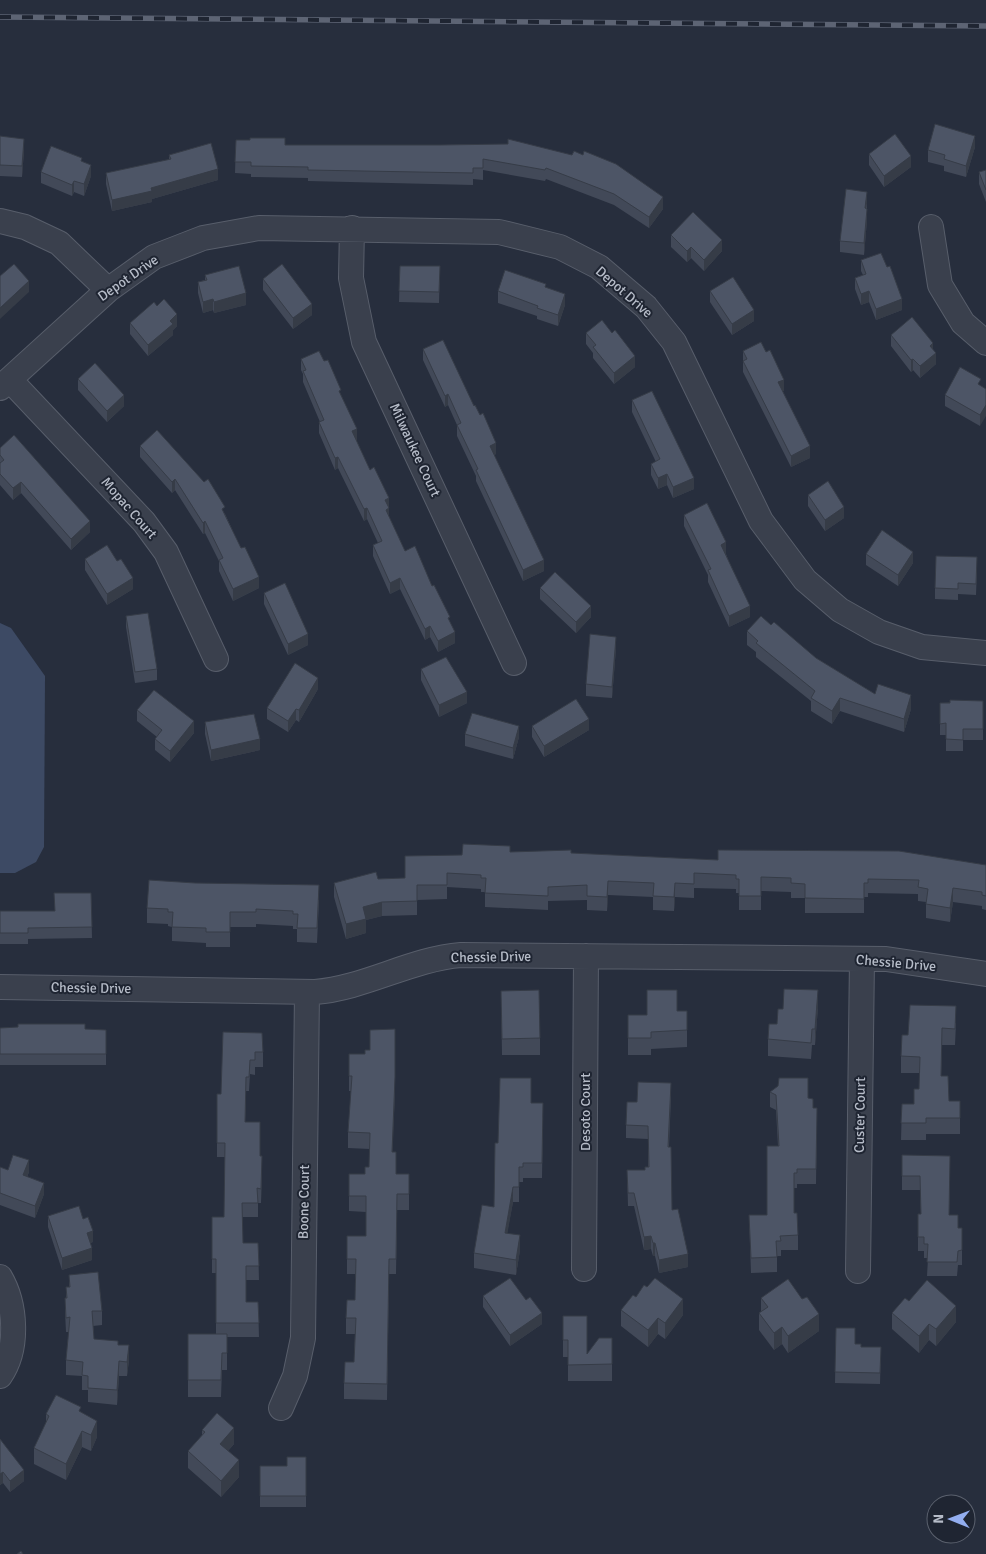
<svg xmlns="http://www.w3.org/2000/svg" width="986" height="1554" viewBox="0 0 986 1554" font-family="Signika,sans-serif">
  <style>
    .water { fill: #3d4a64 }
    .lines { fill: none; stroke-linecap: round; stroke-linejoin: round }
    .minor-casing { stroke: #585e6b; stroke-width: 26 }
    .minor { stroke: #3a404d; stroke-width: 24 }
    .rail-casing { stroke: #5d6474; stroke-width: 5.5 }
    .rail { stroke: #1f2532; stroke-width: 4; stroke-dasharray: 11; stroke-linecap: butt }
    .wall { fill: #424958 }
    .shaded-wall { fill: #363c47 }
    .building { fill: #4d5566; stroke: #363c47 }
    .labels { text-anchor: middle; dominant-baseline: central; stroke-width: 4; stroke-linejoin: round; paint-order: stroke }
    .street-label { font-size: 14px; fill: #b6bcc8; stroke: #1f2532 }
  </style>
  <rect width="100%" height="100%" fill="#272e3d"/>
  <!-- water -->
  <path class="water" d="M0 623 11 628 45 676 44 847 36 862 15 873H0Z"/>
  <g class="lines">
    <!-- minor casing -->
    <g class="minor-casing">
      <path id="minor" d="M0 221 25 227 59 243 108 290
        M931 227 940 285 963 323 986 343
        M352 228 351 278 364 342 514 663
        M10 380 144 522 166 552 216 659
        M0 388 108 290 154 257 203 238 259 228 499 232 560 247 599 267 646 307 674 342 761 521 805 580 840 610 879 632 922 647 986 653
        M0 987 315 992C365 988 411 959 461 955L886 959 986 974
        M584 1269 586 956
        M858 1271 862 959
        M0 1277C16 1304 19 1349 0 1376
        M281 1408 295 1376 303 1338 307 992"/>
    </g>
    <!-- minor -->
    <use href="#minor" class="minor"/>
    <!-- rail casing -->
    <g class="rail-casing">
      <path id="rail" d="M0 17 986 26"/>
    </g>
    <!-- rail -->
    <use href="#rail" class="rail"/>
  </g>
  <!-- wall -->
  <path class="wall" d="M0 136 24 150 22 177 0 176Z
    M236 140 285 145H440L508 144 663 209 649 228 614 205 546 179 545 181 483 170V180L473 179V185L308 181V178L251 177V174L235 173Z
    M975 147 966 177 944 171V166L928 162V150Z
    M869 154 911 167 884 187 869 165Z
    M169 155 218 180 152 199V202L112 211 106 184V173L169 160Z
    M82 161 91 176 84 196 74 192 72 196 41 183V172Z
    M986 170V202L979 184V172Z
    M867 203V220L864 255 840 252V241Z
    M671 235 722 251 704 271 691 258 687 262 671 247Z
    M861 260 902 310 876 320 869 302 861 305 855 289V278L863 275 861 271Z
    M400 266H440L439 303 399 302Z
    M205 275 246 305 214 313 213 310 203 313 198 293V282L205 280Z
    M263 279 312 315 293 329 263 290Z
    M546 288 565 305 558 326 537 319V316L498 303V291Z
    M710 291 754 321 732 335 710 302Z
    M157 306 177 326 173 330V335L148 356 130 334V323Z
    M586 333 635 367 614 384 593 358V353L586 344Z
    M891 335 933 350 936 364 920 378 913 370 911 372 891 346Z
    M423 349 496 454 494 455 544 571 523 581 476 481V476L457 436V425L448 405 445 407 423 360Z
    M743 351 784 391H782L810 458 791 467 743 372Z
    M301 359 341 396 356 440 370 470 389 498V517L405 551 432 586 450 622 455 643 438 652 430 637 425 640 400 589 390 594 373 556V545L378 543 367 519 364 521 338 468 335 470 319 433V422H320L303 382V374L301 370Z
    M78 379 124 406 107 422 78 390Z
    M981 386 980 426 945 406V395Z
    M632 400 694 489 673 498 667 485 658 489 651 475V464L656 462 632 412Z
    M140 446 225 514 259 588 233 601 219 571V561L205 533 203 534 175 490 172 493 140 457Z
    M0 448 90 532 71 550 21 493 13 500 0 485Z
    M808 495 844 518 825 531 808 506Z
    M684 515 726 554 750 617 729 627 708 582V575L684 526Z
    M866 554 913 563 898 586 866 565Z
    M85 559 117 561 133 589 107 605 85 570Z
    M977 569 976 595 958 594V600L935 599V588Z
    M540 588 591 617 576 633 540 599Z
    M264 593 308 645 288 655 264 604Z
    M126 616 157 669V680L135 683 126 627Z
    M771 625 816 658 875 694 911 709 904 732 840 711 832 724 811 711V701L756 657V652L747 645V631Z
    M616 648 612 698 586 696V684Z
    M421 669 467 703 439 717 421 680Z
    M318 689 299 722 296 720 288 732 267 719V708Z
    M983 701V740H963V751H946V735H940V703Z
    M137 710 194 733 170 762 155 750V739L157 737 137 721Z
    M205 722 260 750 211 761 205 734Z
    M532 726 589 730 544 757 532 737Z
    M465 734 519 737 513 759 465 746Z
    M510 852 571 853 718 860 986 865V926V910L982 909V906L953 902 950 922 926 918V902L918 901V894L868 893V897H864V913H805V898H791V892L761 891V910H739V893H736V889L694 888V898L675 897 674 911 653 910V897L608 895 607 911 587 910V900L548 901V910L485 907V892H481V889L447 887V899L417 900V915L382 916 366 920V933L346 939 334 897V883L378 879 405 878 462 855Z
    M91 893 92 938 28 939V944H0V911H54Z
    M319 900 317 943 297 942V929H293V926L256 924V927H230V947H206V943L172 941V927L168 926V924L147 923V908Z
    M501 991 540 1038V1055H502Z
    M818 1007 815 1045H812L811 1059 768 1056V1039L777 1024Z
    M677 1011H687V1047L651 1049V1055H628V1015H647Z
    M956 1023 955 1045H942L941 1076 949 1101H960V1134H926V1140H901L902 1104H914L919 1089 920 1073H901V1056L908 1035Z
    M0 1028 106 1030V1065H0Z
    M223 1032 263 1052V1067H255V1075L250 1074 249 1091H246L245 1122 260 1156 262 1171 261 1203H258V1217H242L243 1243H258L259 1280H246V1302H258L259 1337H227V1370H222L221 1397H188V1334H216V1273H212V1217H224L225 1157H217V1094H221Z
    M349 1054 395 1093 392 1152 396 1174H409V1210H397L396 1274H389L387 1400 344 1399V1383L354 1362 355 1334H346V1318L355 1300V1274H347V1236H366V1212L349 1211V1174H365L369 1167 370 1149 348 1148V1132L351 1091H349Z
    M770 1092 808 1098 813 1108H817L816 1184H797V1188H794V1213L798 1235V1250H781V1256H777V1272L751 1273 749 1215H767L778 1146 776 1110 770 1107Z
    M671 1096 669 1147 672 1210 688 1267 659 1273 655 1256H653L651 1249 644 1250 634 1206H628L627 1170H645L648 1167V1139L626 1138V1125L637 1102Z
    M531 1103 543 1118 542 1178H523V1182H519V1202H513L507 1233 520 1250 516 1275 474 1268V1253L494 1207 498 1143Z
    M902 1155 950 1156 949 1215 958 1228H962V1265H958L957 1276H927L928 1258H924V1251H918V1214H921L920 1190H902Z
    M0 1167 8 1170 29 1172 27 1177 44 1194 35 1218 0 1205Z
    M48 1216 83 1219 93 1242 90 1243 92 1260 62 1270 48 1227Z
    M69 1275 102 1311V1325L93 1326 94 1339 118 1345 129 1360 127 1376H119L117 1405 88 1402V1390H82V1376L66 1375V1360L69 1332H66L65 1312V1298H66V1287H69Z
    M483 1296 526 1300 542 1324 510 1346 483 1307Z
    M636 1297 683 1315 665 1339 658 1334 648 1347 621 1326V1310Z
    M761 1298 819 1331 788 1353 782 1344 774 1350 759 1330V1313L761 1312Z
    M909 1301 956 1322 936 1346 929 1340 919 1353 892 1329V1313Z
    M563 1316 587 1354 612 1338V1381H568V1357H563Z
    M836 1328 855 1344 861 1347H881L880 1384 835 1383Z
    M81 1412 97 1437 91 1451 82 1447 66 1480 34 1464V1448L46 1423V1414Z
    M202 1430 234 1444 228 1451 239 1477 221 1497 188 1468V1451L202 1436Z
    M0 1439 24 1481 10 1492 3 1483 0 1485Z
    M306 1457V1507H260V1466H287Z"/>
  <!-- shaded-wall -->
  <path class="shaded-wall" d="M975 136V147L966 177V166Z
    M24 139V150L22 177V166Z
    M911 156V167L884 187V176Z
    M91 165V176L84 196V184Z
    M218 169V180L152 199V202L112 211V200L151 188Z
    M74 181V192L72 196V185Z
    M867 192V203L865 219V208Z
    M663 197V209L649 228V217Z
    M867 209V220L864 255V243Z
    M722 240V251L704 271V260Z
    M691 247V258L687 262V251Z
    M29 281V292L0 319V308Z
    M869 291V302L861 305V294Z
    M246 293V305L214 313V302Z
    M565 294V305L558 326V315Z
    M213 299V310L203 313V302Z
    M902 299V310L876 320V309Z
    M312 304V315L293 329V318Z
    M754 310V321L732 335V324Z
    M177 314V326L173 330V335L148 356V345L170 321Z
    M933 343V354L930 346Z
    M936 353V364L920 378V366Z
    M635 356V367L614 384V373Z
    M913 359V370L911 372V360Z
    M784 380V391L778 393V382Z
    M448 394V405L445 407V396Z
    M124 395V406L107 422V411Z
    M986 405V416L980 426V415Z
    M357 429V440L352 442V431Z
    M496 443V454L490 457V446Z
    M810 446V458L791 467V456Z
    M338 457V468L335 470V458Z
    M667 474V485L658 489V478Z
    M694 478V489L673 498V487Z
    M175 479V490L172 493V482Z
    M21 482V493L13 500V488Z
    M389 498V520L386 521 385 500Z
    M844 507V518L825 531V520Z
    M367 508V519L364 521V509Z
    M90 521V532L71 550V539Z
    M205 521V533L203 534V523Z
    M726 542V554L721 556V545Z
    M913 552V563L898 586V575Z
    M544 560V571L523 581V570Z
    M259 577V588L233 601V589Z
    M133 578V589L107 605V594Z
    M400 578V589L390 594V583Z
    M591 606V617L576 633V622Z
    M750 606V617L729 627V616Z
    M430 626V637L425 640V629Z
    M455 632V643L438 652V641Z
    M308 634V645L288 655V644Z
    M616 637V648L612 698V687Z
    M318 678V689L299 722V710Z
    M467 692V703L439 717V705Z
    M911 695V709L904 732V719Z
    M840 698V711L832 724V711Z
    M296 709V720L288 732V721Z
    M589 719V730L544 757V746Z
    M194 721V733L170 762V751Z
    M519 726V737L513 759V748Z
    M260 739V750L211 761V750Z
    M608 881V895L607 911V897Z
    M675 883V897L674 911V897Z
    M953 888V902L950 922V908Z
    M382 902V916L366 920V933L346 939V924L363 907Z
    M818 990V1007L815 1045V1029Z
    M395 1077V1093L392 1168V1152Z
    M262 1156V1171L261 1203V1189Z
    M29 1160V1172L23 1186V1175Z
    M44 1183V1194L35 1218V1206Z
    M513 1187V1202L505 1247V1233Z
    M93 1231V1242L87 1244V1233Z
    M520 1235V1250L516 1275V1260Z
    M651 1236V1249L644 1250V1237Z
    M653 1243H655V1256H653Z
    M92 1248V1260L62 1270V1258Z
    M688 1254V1267L659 1273V1260Z
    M683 1299V1315L665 1339V1323Z
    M956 1306V1322L936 1346V1329Z
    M542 1313V1324L510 1346V1335Z
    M819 1314V1331L788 1353V1336Z
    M658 1318V1334L648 1347V1330Z
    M929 1324V1340L919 1353V1336Z
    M782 1327V1344L774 1350V1333Z
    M129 1345V1360L127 1376V1362Z
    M119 1361V1376L117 1405V1390Z
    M97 1421V1437L91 1451V1435Z
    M234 1428V1444L220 1460V1444Z
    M82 1431V1447L66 1480V1464Z
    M239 1460V1477L221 1497V1481Z
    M24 1470V1481L10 1492V1481Z
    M3 1472V1483L0 1485V1474Z"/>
  <!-- building -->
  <path class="building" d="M935 124 975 136 966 166 944 159 945 155 928 150Z
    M895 134 911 156 884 176 869 154Z
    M0 136 24 139 22 166 0 165Z
    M250 138H285V145H440L508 144V139L572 155 574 151 583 155 584 151 616 164 663 197 649 217 614 194 546 168 545 170 483 159V168H473V173L308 170V167L251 166V162H235L236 140H250Z
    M211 143 218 169 151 188 152 191 112 200 106 173 171 159 169 155Z
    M51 146 82 158 81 161 91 165 84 184 74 181 72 185 41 172Z
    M986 170V190L979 172Z
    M846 189 867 192 865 208 867 209 864 243 840 241Z
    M693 212 722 240 704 260 691 247 687 251 671 235Z
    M881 253 887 267 890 266 902 299 876 309 869 291 861 294 855 278 866 274 861 260Z
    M14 264 29 281 0 308V276Z
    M282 264 312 304 293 318 263 279Z
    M239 266 246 293 214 302 213 299 203 302 198 282 207 280 205 275Z
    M400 266H440L439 292 399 291Z
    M505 270 546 284 545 287 565 294 558 315 537 308 538 306 498 291Z
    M733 277 754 310 732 324 710 291Z
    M164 299 177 314 170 321 173 324 148 345 130 323 154 302 157 306Z
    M912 317 933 343 930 346 936 353 920 366 913 359 911 360 891 335Z
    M602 320 612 333 615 330 635 356 614 373 593 347 596 345 586 333Z
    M443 340 474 406 475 405 480 415 483 413 496 443 490 446 544 560 523 570 476 470 478 469 457 425 461 423 448 394 445 396 423 349Z
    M761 342 766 352 770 350 784 380 778 382 810 446 791 456 743 361 747 359 743 351Z
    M319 351 324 361 328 360 341 390 339 391 357 429 352 431 370 470 374 467 389 498 385 500 389 508 386 510 405 551 415 546 432 586 434 585 450 617 448 618 455 632 438 641 430 626 425 629 400 578 390 583 373 545 382 541 367 508 364 509 338 457 335 458 319 422 324 420 303 371 306 370 301 359Z
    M95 363 124 395 107 411 78 379Z
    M960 367 981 379 978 384 986 389V405L980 415 945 395Z
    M652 391 694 478 673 487 667 474 658 478 651 464 660 459 632 400Z
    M157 430 204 482 208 479 225 507 222 509 241 548 245 547 259 577 233 589 219 560 223 558 205 521 203 523 175 479 172 482 140 446Z
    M14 435 90 521 71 539 21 482 13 488 0 474V463L4 460 0 455V448Z
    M828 481 844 507 825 520 808 495Z
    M707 503 726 542 721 545 750 606 729 616 708 570 711 569 684 515Z
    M882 530 913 552 898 575 866 554Z
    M107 545 117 561 121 559 133 578 107 594 85 559Z
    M936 556 977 557 976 584 958 583V589L935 588Z
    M555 572 591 606 576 622 540 588Z
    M285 583 308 634 288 644 264 593Z
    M148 613 157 669 135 672 126 616Z
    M761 616 771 625 774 622 816 658 875 694 878 684 911 695 904 719 840 698 832 711 811 698 815 691 756 643 758 641 747 631Z
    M590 634 616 637 612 687 586 684Z
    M446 657 467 692 439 705 421 669Z
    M295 663 318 678 299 710 296 709 288 721 267 708Z
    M154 690 194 721 170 751 155 739 162 730 137 710Z
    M576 699 589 719 544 746 532 726Z
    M950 700 983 701V729H963V740L946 739V723L940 724V703H950Z
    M472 713 519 726 513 748 465 734Z
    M254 714 260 739 211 750 205 722Z
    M463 844 510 846V852L571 850V853L718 860V850L899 851 986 865V896L982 895V892L953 888 950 908 926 904 928 889 918 887 919 880 868 879V883H864V899L805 898V884L791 883V878L761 877V896H739V879H736V875L694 873V884L675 883 674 897 653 896 654 883 608 881 607 897 587 896V885L548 887V896L485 893 486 878H481V875L447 873V885H417V901L382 902 363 907 366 919 346 924 334 883 376 872 378 879 405 878V856L462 855Z
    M149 880 195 883 319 885 317 928H297L298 914H293V911L256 909V912H230V932H206V928L172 927 173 912H168V909L147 908Z
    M54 893H91L92 927 28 928V933H0V911H55Z
    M784 989 818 990 815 1029H812L811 1043 768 1039 769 1024H777L778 1009H783Z
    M539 990 540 1038 502 1039 501 991Z
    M647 990H677V1011H687V1030L651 1032V1038H628V1015H647Z
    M910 1005 956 1006 955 1029 942 1028 941 1076H948L949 1101H960V1118H926V1123H901L902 1104H914V1089H919L920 1057 901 1056 902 1035H908Z
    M18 1024H85V1029L106 1030V1054H0V1028L18 1027Z
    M395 1029V1077L392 1152H396V1174H409V1194H397L396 1259H389L387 1384 344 1383 345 1362H354L356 1318H346L347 1300H355L356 1259H347V1236H366V1196H349V1174H365V1167H369L370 1133 348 1132 352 1076H349V1054H365V1050H370V1030Z
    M223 1032 262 1033 263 1052H255V1060H250L249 1077H246L245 1122H260V1156H262L261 1189 257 1188 258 1203H242L243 1243H258L259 1266H246V1302H258L259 1323H216V1259H212V1217H224L225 1143H217V1094H221Z
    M500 1078H531V1103H543L542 1163H523V1167H519V1187H513L505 1233 520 1235 516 1260 474 1253 482 1205 494 1207 495 1143H498Z
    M779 1078H808V1098L813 1099V1108H817L816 1169H797V1173H794V1213H797L798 1235 780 1236 781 1241H776L777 1257 751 1258 749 1215H767V1146H779L776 1095 770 1092 778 1086Z
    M638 1082 671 1083 668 1147H671L672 1210 678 1209 688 1254 659 1260 655 1243H653L651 1236 644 1237 634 1193H628L627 1170H645V1167H649L648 1126 626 1125 627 1102H637Z
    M13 1155 29 1160 23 1175 44 1183 35 1206 0 1193V1167L8 1170Z
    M902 1155 950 1156 949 1215H958V1228H962V1250L958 1251 957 1262H927L928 1244H924V1237H918V1214H921L920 1176H902Z
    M79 1206 83 1219 88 1217 93 1231 87 1233 92 1248 62 1258 48 1216Z
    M98 1272 102 1311H92L94 1339 118 1341V1345H129L127 1362 119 1361 117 1390 88 1388V1376L82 1375 83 1362 66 1360 70 1317 66 1318 65 1298H67L66 1287H70L69 1275Z
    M510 1278 526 1300 530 1297 542 1313 510 1335 483 1296Z
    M655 1278 683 1299 665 1323 658 1318 648 1330 621 1310 633 1295 636 1297 644 1285 647 1287Z
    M788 1279 802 1299 807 1297 819 1314 788 1336 782 1327 774 1333 759 1313 768 1307 761 1298Z
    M927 1280 956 1306 936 1329 929 1324 919 1336 892 1313 905 1298 909 1301Z
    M563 1316H587V1354L599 1338H612V1364L568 1365V1340H563Z
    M836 1328H855V1344H861V1347H881L880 1373 835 1372Z
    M188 1334H227V1353H222L221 1380H188Z
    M56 1395 81 1407 79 1411 97 1421 91 1435 82 1431 66 1464 34 1448 49 1416 46 1414Z
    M217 1413 234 1428 220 1444 239 1460 221 1481 188 1451 205 1432 202 1430Z
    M0 1439 24 1470 10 1481 3 1472 0 1474Z
    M287 1457H306V1496H260V1466H287Z
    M21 1551 23 1554H17Z"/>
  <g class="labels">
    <!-- street labels -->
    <g class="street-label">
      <text transform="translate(128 278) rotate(-35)">Depot Drive</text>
      <text transform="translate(624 292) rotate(41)">Depot Drive</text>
      <text transform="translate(415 450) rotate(65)">Milwaukee Court</text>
      <text transform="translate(129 508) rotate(49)">Mopac Court</text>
      <text transform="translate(491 957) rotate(-1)">Chessie Drive</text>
      <text transform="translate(896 963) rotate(5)">Chessie Drive</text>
      <text transform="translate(91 988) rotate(1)">Chessie Drive</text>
      <text transform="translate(585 1112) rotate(-90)">Desoto Court</text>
      <text transform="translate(860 1115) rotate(-89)">Custer Court</text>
      <text transform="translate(304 1202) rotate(-89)">Boone Court</text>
    </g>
  </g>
  <!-- north arrow -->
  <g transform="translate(951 1519) rotate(271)"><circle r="24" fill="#1f2532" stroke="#5b616e"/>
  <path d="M0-4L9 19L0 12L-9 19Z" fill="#93aef0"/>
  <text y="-8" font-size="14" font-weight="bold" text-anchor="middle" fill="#b6bcc8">N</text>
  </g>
</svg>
